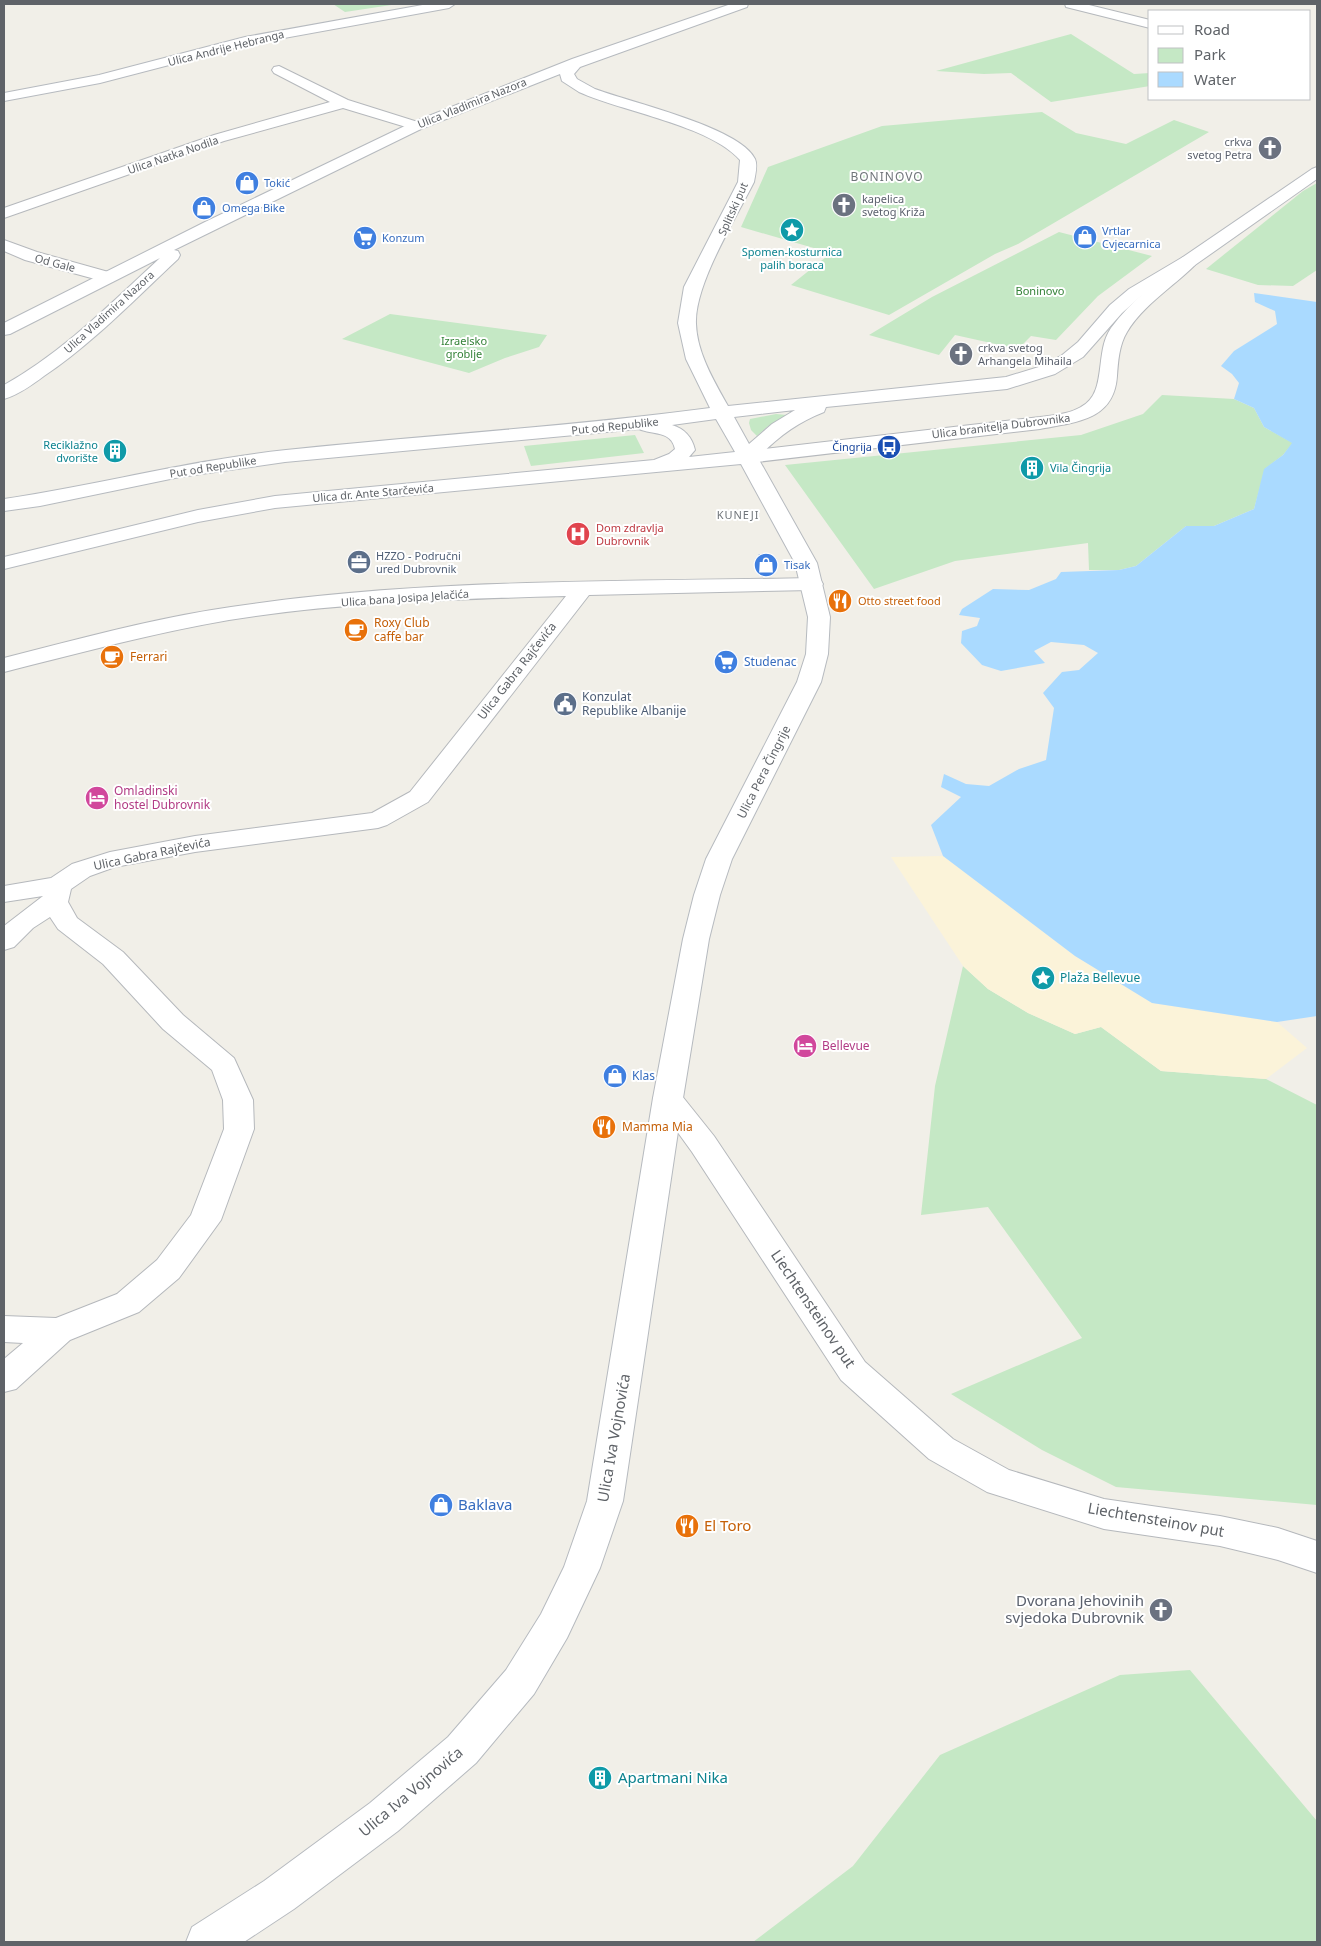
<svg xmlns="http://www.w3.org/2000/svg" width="1321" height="1946" viewBox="0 0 1321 1946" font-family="'Noto Sans',sans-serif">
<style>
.green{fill:#c5e8c5}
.sand{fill:#fbf3d9}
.water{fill:#aadaff}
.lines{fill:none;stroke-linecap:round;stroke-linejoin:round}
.street-casing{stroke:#b5b8bc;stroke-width:2}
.secondary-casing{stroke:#b6babf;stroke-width:2}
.street{fill:#fff;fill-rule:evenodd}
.secondary{fill:#fff;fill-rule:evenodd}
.labels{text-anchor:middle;stroke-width:4;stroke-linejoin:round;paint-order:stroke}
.far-street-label{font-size:11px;fill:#5f6368;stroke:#fff}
.far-worship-label{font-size:11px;fill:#5b616d;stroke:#fff;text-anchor:start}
.far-shop-label{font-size:11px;fill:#366cbe;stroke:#fff;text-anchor:start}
.far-culture-label{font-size:11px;fill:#0d838f;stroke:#fff}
.far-park-label{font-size:11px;fill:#348238;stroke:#fff}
.far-transit-label{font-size:11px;fill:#164399;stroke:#fff;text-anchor:end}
.far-neighbourhood-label{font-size:11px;letter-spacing:1px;fill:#70757a;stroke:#fff}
.far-health-label{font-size:11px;fill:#be3a42;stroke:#fff;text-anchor:start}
.far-service-label{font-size:11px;fill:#4e5e75;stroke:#fff;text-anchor:start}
.far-food-label{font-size:11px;fill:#c56008;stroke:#fff;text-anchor:start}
.far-quarter-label{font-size:12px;letter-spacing:1px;fill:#70757a;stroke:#fff}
.food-label{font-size:12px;fill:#c56008;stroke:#fff;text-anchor:start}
.shop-label{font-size:12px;fill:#366cbe;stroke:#fff;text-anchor:start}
.street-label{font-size:12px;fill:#5f6368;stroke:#fff}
.service-label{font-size:12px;fill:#4e5e75;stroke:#fff;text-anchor:start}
.hotel-label{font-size:12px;fill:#b23c85;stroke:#fff;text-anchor:start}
.culture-label{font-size:12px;fill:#0d838f;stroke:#fff;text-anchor:start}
.near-street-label{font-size:15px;fill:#5f6368;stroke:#fff}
.near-shop-label{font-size:15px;fill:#366cbe;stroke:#fff;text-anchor:start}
.near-food-label{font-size:15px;fill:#c56008;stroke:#fff;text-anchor:start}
.near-worship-label{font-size:15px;fill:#5b616d;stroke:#fff;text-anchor:end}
.near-culture-label{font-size:15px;fill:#0d838f;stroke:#fff;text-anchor:start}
</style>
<rect width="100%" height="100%" fill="#f1efe8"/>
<g class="green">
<polygon points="333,4 398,4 345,12"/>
<polygon points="1071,34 1134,74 1150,73 1150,86 1051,102 1011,73 984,74 936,71"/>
<polygon points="1042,112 1076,133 1126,144 1174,120 1209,132 1018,244 995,254 889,315 791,285 831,253 741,227 768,167 882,126"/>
<polygon points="1317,183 1317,270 1293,286 1258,285 1206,269 1303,191"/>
<polygon points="1059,232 1152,256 1098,296 1056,340 1031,336 1018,349 955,335 939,355 869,335 932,297"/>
<polygon points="390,314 547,335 539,347 505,358 469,373 342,339"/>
<polygon points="1162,395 1234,399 1254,408 1264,427 1293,443 1283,455 1265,469 1254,509 1214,526 1186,526 1136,566 1119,570 1089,570 1088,543 955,561 874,589 785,465 1081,435 1143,414"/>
<polygon points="776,414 787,415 767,427 757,436 751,430 749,423 750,419"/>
<polygon points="635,435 644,453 531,466 524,446"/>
<polygon points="963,966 988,989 1028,1013 1075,1034 1101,1027 1161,1071 1266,1079 1317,1105 1317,1505 1116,1487 1042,1450 951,1394 1082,1338 988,1207 921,1215 935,1086"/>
<polygon points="1190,1670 1317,1821 1317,1942 753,1942 853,1866 940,1755 1120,1675"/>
</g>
<polygon class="sand" points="943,856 1075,956 1152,1003 1277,1022 1307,1048 1266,1079 1161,1071 1101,1027 1075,1034 1028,1013 988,989 963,966 891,857"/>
<polygon class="water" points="1254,293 1317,302 1317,1016 1277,1022 1152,1003 1075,956 943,856 931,825 961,797 941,787 944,774 966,784 989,786 1019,769 1046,760 1054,708 1043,693 1062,672 1079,670 1098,653 1084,645 1051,642 1034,651 1045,663 1001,671 982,665 961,643 962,631 977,626 980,618 959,615 962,609 993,589 1029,590 1056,579 1061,572 1119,570 1136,566 1186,526 1214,526 1254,509 1264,469 1283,455 1292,443 1264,427 1254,408 1234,399 1239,383 1232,374 1221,366 1234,351 1277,324 1275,311 1255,302"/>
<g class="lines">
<g class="street-casing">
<g id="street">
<polygon points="1065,4 1085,4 1150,20 1150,28 1066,7"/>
<polygon points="279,66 348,100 421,123 423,126 421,129 416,130 343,108 224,141 4,218 4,208 214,135 330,102 274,73 272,70 274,67"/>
<polygon points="4,240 37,252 112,273 114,277 112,281 106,282 25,260 4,251"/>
<path d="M1189 256 1195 257 1197 261 1195 265C1173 287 1143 305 1127 332 1119 345 1118 362 1117 376 1114 421 1075 422 1040 429L748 463 741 461 738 457 741 453 748 451 1040 417C1054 415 1069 414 1081 407 1108 393 1094 352 1111 328 1131 300 1160 281 1183 257Z"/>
<path d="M812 578 820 579 823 584 820 589 812 590 589 595 428 802 387 825 378 828 195 852 115 867 90 876 71 889 68 902 77 918 123 952 183 1015 234 1058 253 1100 254 1129 221 1220 179 1278 139 1312 70 1340 16 1389 4 1392V1359L23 1343 4 1342V1316L56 1318 117 1294 157 1260 191 1215 224 1129 223 1100 212 1070 163 1029 103 964 58 929 50 917 33 928 14 947 4 950V926L43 896 4 902V886L51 878 72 864 110 852 195 836 372 813 410 792 566 596C454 599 340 602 229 620 153 633 79 653 4 672V658C79 639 154 618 231 607 423 578 619 582 812 578Z"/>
<polygon points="668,1088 678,1091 714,1136 865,1362 953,1439 1009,1470 1104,1499 1220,1516 1278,1528 1317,1541 1317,1573 1278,1560 1220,1546 1104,1529 987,1492 929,1459 841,1380 692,1152 658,1105 653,1098 658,1091"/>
</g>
</g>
<g class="secondary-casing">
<g id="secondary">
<polygon points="428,4 455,4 449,8 246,45 100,83 4,101 4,93 99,75 245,37"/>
<path d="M731 4H748L747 7 580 67 574 74 577 79 595 89C629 102 740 127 755 159 758 166 755 175 754 182 736 218 694 285 696 324 697 353 714 381 728 406L1006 377 1042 366 1061 356 1078 342 1110 305 1129 289 1183 257 1312 169 1317 167V179L1195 265 1141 296 1122 313 1083 357 1055 374 1007 389 826 407 824 412C798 422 776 438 758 458L817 563 830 617 828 654 821 682 732 859 720 895 709 939 683 1098 623 1501 600 1568 567 1638 534 1694 476 1763 398 1831 294 1909 244 1942H186L192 1927 264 1881 370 1803 448 1737 506 1670 541 1614 564 1567 587 1501 653 1098 683 939 694 895 706 859 797 682 806 654 808 617 795 563 741 464 275 508 198 522 4 569V557L198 510 275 496 654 460 669 454 675 449C671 430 652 435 639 429L285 462 180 477 40 506 4 511V499C98 485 191 460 286 450 427 435 569 427 710 408L686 359 678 323 684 287 738 182 740 160C709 125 623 112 579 92L562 81 560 74 421 129 174 250 178 251 180 255 178 259C135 299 93 343 44 376 32 385 18 395 4 399V385C63 352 110 304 160 258L10 334 4 335V323L205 222 411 123 572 59ZM795 410 772 424 749 444 734 417ZM716 419 735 452 689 457 695 450C692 437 685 429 672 425Z"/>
</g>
</g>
<use href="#street" class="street"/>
<use href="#secondary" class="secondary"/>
</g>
<defs>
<g id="church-disc" transform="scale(1.25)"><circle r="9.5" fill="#6b7280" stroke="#fff"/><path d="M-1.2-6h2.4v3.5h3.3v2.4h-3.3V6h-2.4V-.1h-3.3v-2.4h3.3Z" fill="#fff"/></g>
<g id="shop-disc" transform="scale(1.25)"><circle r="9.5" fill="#3f7fe0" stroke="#fff"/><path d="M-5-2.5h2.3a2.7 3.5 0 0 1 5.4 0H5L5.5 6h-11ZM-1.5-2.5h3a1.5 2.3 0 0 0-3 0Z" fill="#fff"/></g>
<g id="sight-disc" transform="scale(1.25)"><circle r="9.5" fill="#0f9aa8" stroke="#fff"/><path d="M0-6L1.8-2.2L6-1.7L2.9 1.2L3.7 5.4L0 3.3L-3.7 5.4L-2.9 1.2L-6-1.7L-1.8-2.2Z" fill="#fff"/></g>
<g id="supermarket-disc" transform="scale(1.25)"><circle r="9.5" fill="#3f7fe0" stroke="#fff"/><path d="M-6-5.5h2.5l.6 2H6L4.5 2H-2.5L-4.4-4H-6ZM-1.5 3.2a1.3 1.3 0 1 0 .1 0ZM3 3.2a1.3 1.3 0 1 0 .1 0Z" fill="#fff"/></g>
<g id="bus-disc" transform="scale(1.25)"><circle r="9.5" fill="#1a4fb4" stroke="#fff"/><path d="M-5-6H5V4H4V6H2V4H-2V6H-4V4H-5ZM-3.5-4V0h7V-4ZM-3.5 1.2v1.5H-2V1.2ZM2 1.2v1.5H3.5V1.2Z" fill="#fff"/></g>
<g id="building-disc" transform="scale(1.25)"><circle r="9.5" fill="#0f9aa8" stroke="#fff"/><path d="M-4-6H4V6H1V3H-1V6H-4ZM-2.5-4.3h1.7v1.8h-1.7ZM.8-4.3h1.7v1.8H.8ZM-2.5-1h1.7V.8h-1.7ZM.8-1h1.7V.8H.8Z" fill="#fff"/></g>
<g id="hospital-disc" transform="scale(1.25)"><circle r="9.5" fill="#e0444e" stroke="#fff"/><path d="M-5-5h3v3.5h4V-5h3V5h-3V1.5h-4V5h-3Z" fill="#fff"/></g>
<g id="office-disc" transform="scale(1.25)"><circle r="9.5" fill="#5c6f8a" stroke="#fff"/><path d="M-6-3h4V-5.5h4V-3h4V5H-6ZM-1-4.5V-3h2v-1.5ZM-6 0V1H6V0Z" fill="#fff"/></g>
<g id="restaurant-disc" transform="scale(1.25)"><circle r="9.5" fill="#e8710a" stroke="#fff"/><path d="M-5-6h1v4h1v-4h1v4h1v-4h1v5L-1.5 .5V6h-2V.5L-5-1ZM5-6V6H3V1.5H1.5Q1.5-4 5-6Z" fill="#fff"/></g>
<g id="cafe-disc" transform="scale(1.25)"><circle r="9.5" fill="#e8710a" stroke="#fff"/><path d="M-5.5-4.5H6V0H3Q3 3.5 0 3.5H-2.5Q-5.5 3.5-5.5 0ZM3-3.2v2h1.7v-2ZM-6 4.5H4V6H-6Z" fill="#fff"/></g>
<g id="civic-disc" transform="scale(1.25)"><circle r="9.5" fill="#5c6f8a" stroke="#fff"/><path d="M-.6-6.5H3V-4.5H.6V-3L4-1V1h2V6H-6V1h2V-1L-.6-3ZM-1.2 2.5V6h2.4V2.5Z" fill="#fff"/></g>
<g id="hotel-disc" transform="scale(1.25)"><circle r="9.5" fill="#d1479c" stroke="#fff"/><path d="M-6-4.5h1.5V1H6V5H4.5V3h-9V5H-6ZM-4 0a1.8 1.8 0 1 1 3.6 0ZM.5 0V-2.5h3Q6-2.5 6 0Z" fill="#fff"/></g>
</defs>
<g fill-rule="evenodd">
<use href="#church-disc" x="1270" y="148"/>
<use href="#shop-disc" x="247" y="183"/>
<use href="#church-disc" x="844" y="205"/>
<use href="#shop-disc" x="204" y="208"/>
<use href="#sight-disc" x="792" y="230"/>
<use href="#shop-disc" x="1085" y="237"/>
<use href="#supermarket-disc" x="365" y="238"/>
<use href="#church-disc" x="961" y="354"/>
<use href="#bus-disc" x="889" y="447"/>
<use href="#building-disc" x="115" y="451"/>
<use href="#building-disc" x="1032" y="468"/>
<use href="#hospital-disc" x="578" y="534"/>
<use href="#office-disc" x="359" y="562"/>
<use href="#shop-disc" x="766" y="565"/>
<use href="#restaurant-disc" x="840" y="601"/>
<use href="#cafe-disc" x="356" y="630"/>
<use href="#cafe-disc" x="112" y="657"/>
<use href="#supermarket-disc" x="726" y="662"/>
<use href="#civic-disc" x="565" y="704"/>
<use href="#hotel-disc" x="97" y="798"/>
<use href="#sight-disc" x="1043" y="978"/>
<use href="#hotel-disc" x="805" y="1046"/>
<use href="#shop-disc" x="615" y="1076"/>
<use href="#restaurant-disc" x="604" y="1127"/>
<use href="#shop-disc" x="441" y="1505"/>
<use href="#restaurant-disc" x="687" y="1526"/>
<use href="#church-disc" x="1161" y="1610"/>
<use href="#building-disc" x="600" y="1778"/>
</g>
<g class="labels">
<g class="far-street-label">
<text transform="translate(226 48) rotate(-14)" y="4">Ulica Andrije Hebranga</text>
<text transform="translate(472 103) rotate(-22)" y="4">Ulica Vladimira Nazora</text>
<text transform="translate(173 155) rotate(-19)" y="4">Ulica Natka Nodila</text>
<text transform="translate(733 209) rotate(-66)" y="4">Splitski put</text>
<text transform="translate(55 263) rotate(15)" y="4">Od Gale</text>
<text transform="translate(109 312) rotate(-42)" y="4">Ulica Vladimira Nazora</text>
<text transform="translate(615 426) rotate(-6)" y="4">Put od Republike</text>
<text transform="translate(1001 426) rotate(-7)" y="4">Ulica branitelja Dubrovnika</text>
<text transform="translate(213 467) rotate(-9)" y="4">Put od Republike</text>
<text transform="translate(373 493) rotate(-5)" y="4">Ulica dr. Ante Starčevića</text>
<text transform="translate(405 598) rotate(-4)" y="4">Ulica bana Josipa Jelačića</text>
</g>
<g class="far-worship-label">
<text x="1252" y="146" text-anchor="end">crkva<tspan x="1252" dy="13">svetog Petra</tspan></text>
<text x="862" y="203">kapelica<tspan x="862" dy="13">svetog Križa</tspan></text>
<text x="978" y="352">crkva svetog<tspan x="978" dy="13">Arhangela Mihaila</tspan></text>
</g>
<g class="far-shop-label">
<text x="264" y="187">Tokić</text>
<text x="222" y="212">Omega Bike</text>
<text x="1102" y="235">Vrtlar<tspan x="1102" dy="13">Cvjecarnica</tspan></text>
<text x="382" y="242">Konzum</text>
<text x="784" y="569">Tisak</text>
</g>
<g class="far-culture-label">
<text x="792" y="256">Spomen-kosturnica<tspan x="792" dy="13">palih boraca</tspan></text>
<text x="98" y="449" text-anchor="end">Reciklažno<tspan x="98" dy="13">dvorište</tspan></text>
<text x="1050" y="472" text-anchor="start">Vila Čingrija</text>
</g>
<g class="far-park-label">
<text x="1040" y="295">Boninovo</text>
<text x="464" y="345">Izraelsko<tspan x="464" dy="13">groblje</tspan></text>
</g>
<g class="far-transit-label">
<text x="872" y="451">Čingrija</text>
</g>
<g class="far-neighbourhood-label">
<text x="738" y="519">KUNEJI</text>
</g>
<g class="far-health-label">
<text x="596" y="532">Dom zdravlja<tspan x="596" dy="13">Dubrovnik</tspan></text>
</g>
<g class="far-service-label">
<text x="376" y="560">HZZO - Područni<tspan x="376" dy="13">ured Dubrovnik</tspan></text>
</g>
<g class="far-food-label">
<text x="858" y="605">Otto street food</text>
</g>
<g class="far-quarter-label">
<text x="887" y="181">BONINOVO</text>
</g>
<g class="food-label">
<text x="374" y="627">Roxy Club<tspan x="374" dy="14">caffe bar</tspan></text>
<text x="130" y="661">Ferrari</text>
<text x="622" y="1131">Mamma Mia</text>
</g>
<g class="shop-label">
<text x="744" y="666">Studenac</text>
<text x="632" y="1080">Klas</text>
</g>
<g class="street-label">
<text transform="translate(517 671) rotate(-52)" y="4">Ulica Gabra Rajčevića</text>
<text transform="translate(764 772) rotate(-63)" y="4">Ulica Pera Čingrije</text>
<text transform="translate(152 854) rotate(-12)" y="4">Ulica Gabra Rajčevića</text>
</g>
<g class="service-label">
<text x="582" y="701">Konzulat<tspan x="582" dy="14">Republike Albanije</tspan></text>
</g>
<g class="hotel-label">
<text x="114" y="795">Omladinski<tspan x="114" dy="14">hostel Dubrovnik</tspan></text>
<text x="822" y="1050">Bellevue</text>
</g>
<g class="culture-label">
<text x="1060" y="982">Plaža Bellevue</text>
</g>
<g class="near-street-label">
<text transform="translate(813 1309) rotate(56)" y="5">Liechtensteinov put</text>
<text transform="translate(614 1438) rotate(-80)" y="5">Ulica Iva Vojnovića</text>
<text transform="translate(1156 1520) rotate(10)" y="5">Liechtensteinov put</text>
<text transform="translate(411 1792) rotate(-40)" y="5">Ulica Iva Vojnovića</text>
</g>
<g class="near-shop-label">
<text x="458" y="1510">Baklava</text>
</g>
<g class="near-food-label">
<text x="704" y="1531">El Toro</text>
</g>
<g class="near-worship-label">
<text x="1144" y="1606">Dvorana Jehovinih<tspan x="1144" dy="17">svjedoka Dubrovnik</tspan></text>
</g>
<g class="near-culture-label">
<text x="618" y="1783">Apartmani Nika</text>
</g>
</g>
<rect width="1321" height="1946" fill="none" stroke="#5f6368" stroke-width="10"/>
<rect x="1148" y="10" width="162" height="90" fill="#ffffff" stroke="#bfc1c3"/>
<rect x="1158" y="26" width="25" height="8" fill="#ffffff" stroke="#bfc1c3"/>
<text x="1194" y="35" font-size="15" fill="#5f6368">Road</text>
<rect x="1158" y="48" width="25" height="15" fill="#c5e8c5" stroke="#bfc1c3"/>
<text x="1194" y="60" font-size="15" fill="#5f6368">Park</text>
<rect x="1158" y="72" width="25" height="15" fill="#aadaff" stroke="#bfc1c3"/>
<text x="1194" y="85" font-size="15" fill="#5f6368">Water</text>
</svg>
